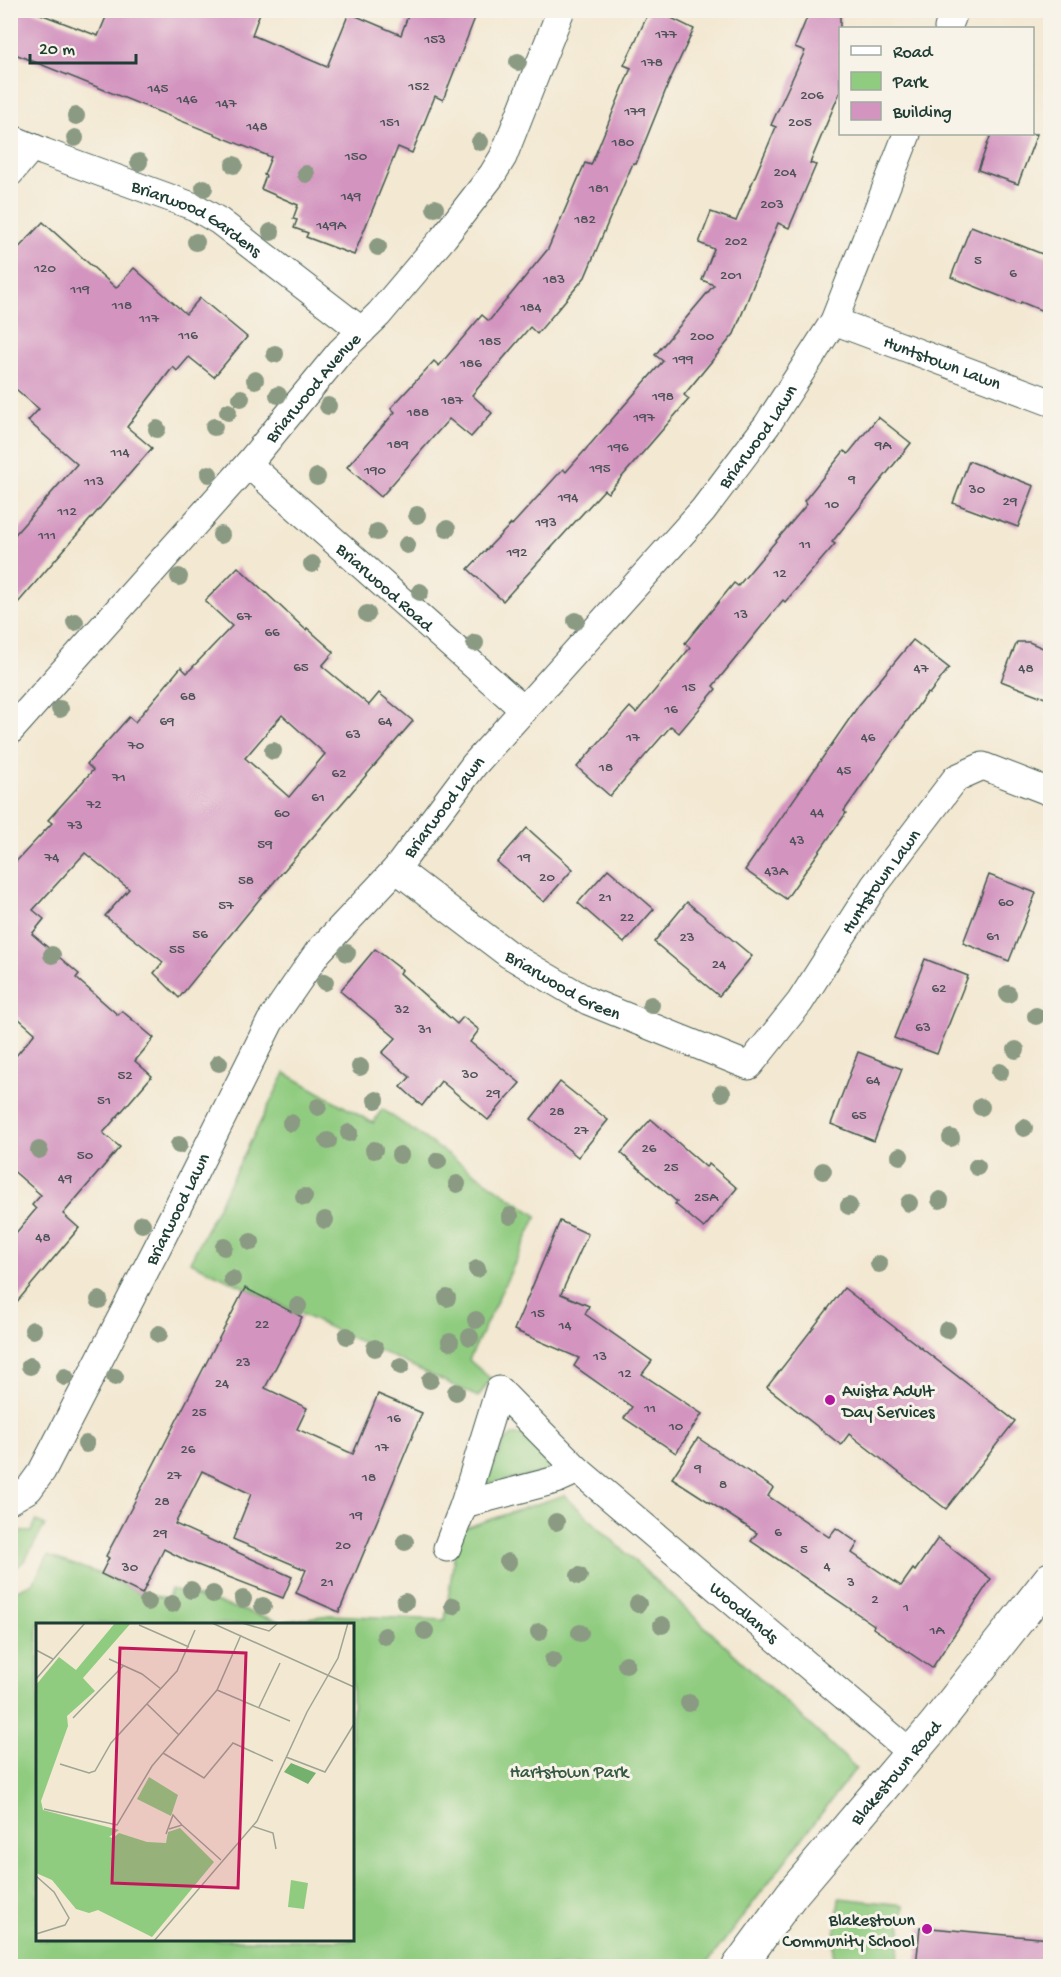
<svg xmlns="http://www.w3.org/2000/svg" width="1061" height="1977" viewBox="0 0 1061 1977" font-family="'Gochi Hand',sans-serif">
<style>
.green{fill:#90cc80;stroke:#58845a;stroke-width:1.5;fill-rule:evenodd}
.building{fill:#d394c0;fill-rule:evenodd}
.lines{fill:none;stroke-linecap:round;stroke-linejoin:round}
.minor-casing{stroke:#3f574c;stroke-width:29}
.tertiary-casing{stroke:#3f574c;stroke-width:35}
.minor{stroke:#fff;stroke-width:27}
.tertiary{stroke:#fff;stroke-width:33}
.tree{fill:#8b9a83}
.poi-dot{fill:#b5179e;stroke:#f7f3e8;stroke-width:2}
.labels{text-anchor:middle;stroke-width:6;stroke-linejoin:round;paint-order:stroke}
.number-label{font-size:15px;fill:#4c5357}
.street-label{font-size:18px;fill:#1f3d34;stroke:#f7f3e8}
.poi-label{font-size:18px;fill:#1f3d34;stroke:#f7f3e8;text-anchor:start}
.park-label{font-size:18px;fill:#365a43;stroke:#f7f3e8}
.inset-road{fill:none;stroke:#9ea493;stroke-width:1.5}
.view{fill:#c2185b;fill-opacity:0.15;stroke:#c2185b;stroke-width:3}
.inset-edge{fill:none;stroke:#1f3d34;stroke-width:3}
</style>
<rect width="100%" height="100%" fill="#f7f3e8"/>
<filter id="ink" filterUnits="userSpaceOnUse"><feTurbulence type="fractalNoise" baseFrequency=".0167" numOctaves="2"/><feDisplacementMap in="SourceGraphic" scale="12" xChannelSelector="R" yChannelSelector="G"/><feConvolveMatrix kernelMatrix="1 2 1 2 8 2 1 2 1" color-interpolation-filters="sRGB"/></filter>
<filter id="wash" filterUnits="userSpaceOnUse"><feTurbulence type="fractalNoise" baseFrequency=".008" numOctaves="4" result="noise"/><feDisplacementMap in="SourceGraphic" scale="24" xChannelSelector="R" yChannelSelector="G"/><feGaussianBlur stdDeviation="1.35" result="paint"/><feColorMatrix in="noise" values="0 0 0 0 0 0 0 0 0 0 0 0 0 0 0 0 0 1.4 0 .05"/><feComposite in="paint" operator="in"/></filter>
<g filter="url(#wash)">
<rect width="100%" height="100%" fill="#f3e8d2"/>
<g class="green">
<polygon points="285,1073 373,1123 382,1109 537,1216 469,1360 491,1379 478,1397 190,1262"/>
<polygon points="512,1435 524,1435 533,1445 553,1471 486,1484 503,1443"/>
<path d="M564 1495 856 1768 705 1966H11L10 1593 33 1583 48 1556 101 1574 142 1594 168 1598 171 1589 282 1622 330 1615 445 1620 458 1530ZM38 1624H352V1940H38Z"/>
<polygon points="36,1521 45,1525 25,1560 11,1572 11,1531 31,1532"/>
<polygon points="839,1898 904,1905 897,1966 832,1966"/>
</g>
<g id="blocks">
<g class="building">
<polygon points="10,10 30,10 98,36 109,10 261,10 252,35 327,67 349,13 401,35 410,10 478,10 443,100 435,96 412,153 398,147 354,255 306,237 308,233 294,228 297,220 293,219 298,205 261,189 266,176 264,175 271,157 10,52"/>
<polygon points="650,10 655,10 694,29 669,82 636,164 633,163 585,277 537,334 530,327 472,395 492,413 471,437 449,419 381,497 347,467 395,412 391,408 434,361 439,366 482,315 489,321 548,249 585,163 591,165 631,68 624,65"/>
<polygon points="810,10 840,10 840,92 810,163 816,165 789,228 778,223 734,334 684,395 689,399 608,493 604,490 503,601 468,569 511,524 512,525 563,469 566,472 663,361 655,355 714,285 702,280 714,249 699,243 711,212 736,221 776,127 771,125 805,51 795,47"/>
<polygon points="991,134 1037,134 1018,184 978,170"/>
<polygon points="43,222 116,288 134,268 186,314 200,298 247,337 214,377 189,357 177,371 173,367 127,427 152,448 10,612 10,540 77,464 28,421 39,409 10,384 10,257"/>
<polygon points="971,226 1050,257 1050,314 1021,302 1020,304 951,277"/>
<polygon points="878,417 911,443 832,542 835,544 785,602 783,600 713,686 716,689 679,733 671,726 610,796 577,767 630,707 636,713 690,648 685,643 734,583 738,586 807,504 804,501 844,451 848,454"/>
<polygon points="969,461 1034,486 1018,527 953,503"/>
<path d="M238 567 306 630 307 628 334 652 322 666 369 705 379 693 413 721 262 896 179 998 154 973 163 962 105 916 129 889 85 853 33 910 44 919 32 934 79 974 76 978 118 1015 122 1011 154 1038 135 1061 152 1076 103 1133 120 1147 63 1214 79 1228 10 1310V1240L36 1209 32 1205 41 1195 10 1168V1063L35 1033 10 1011V868L52 823 48 820 93 770 87 764 129 717 135 722 181 667 187 673 232 626 205 601ZM282 715 325 754 289 797 245 758Z"/>
<polygon points="913,640 949,668 929,694 927,693 844,811 846,813 786,899 745,870 859,705"/>
<polygon points="1017,642 1029,642 1050,651 1050,700 1001,681"/>
<polygon points="527,828 573,869 544,902 497,862"/>
<polygon points="608,869 654,909 624,943 578,903"/>
<polygon points="989,875 1036,893 1009,961 963,943"/>
<polygon points="687,902 752,956 719,996 654,942"/>
<polygon points="375,949 402,970 400,973 457,1024 463,1017 479,1030 470,1042 520,1083 488,1120 441,1081 422,1106 401,1087 410,1077 382,1053 396,1038 340,991"/>
<polygon points="925,959 968,976 937,1054 894,1038"/>
<polygon points="858,1052 902,1069 874,1141 831,1124"/>
<polygon points="560,1082 608,1120 578,1157 531,1119"/>
<polygon points="651,1119 706,1167 709,1164 737,1188 704,1228 675,1204 677,1202 621,1153"/>
<polygon points="560,1221 588,1234 561,1294 589,1306 585,1314 652,1361 642,1374 702,1414 676,1453 624,1418 632,1407 574,1366 579,1358 514,1330"/>
<polygon points="245,1288 302,1317 265,1388 307,1408 297,1429 353,1454 378,1394 422,1413 339,1612 296,1593 306,1570 233,1539 251,1494 202,1471 175,1524 292,1577 283,1598 187,1561 164,1549 142,1594 101,1574 109,1558 106,1556 121,1528"/>
<polygon points="844,1288 1015,1421 946,1509 849,1434 841,1445 767,1387"/>
<polygon points="698,1438 773,1488 768,1496 829,1537 836,1528 858,1543 852,1553 901,1586 913,1569 915,1571 938,1538 991,1579 932,1668 873,1628 874,1625 751,1541 757,1533 672,1478"/>
<polygon points="920,1927 1050,1939 1050,1966 916,1966"/>
</g>
</g>
</g>
<g filter="url(#ink)">
<use href="#blocks" fill-opacity="0" stroke="#3f574c" stroke-width="1.5"/>
<g class="lines">
<g class="minor-casing">
<g id="minor">
<polyline points="948,28 955,10"/>
<path id="s1" d="M10 138 44 152 195 207 219 221 362 331"/>
<polyline points="10,173 32,147"/>
<path id="s2" d="M834 321 1050 402"/>
<path id="s3" d="M248 464 524 710"/>
<path id="s4" d="M10 731 248 464 340 352 379 314 444 237 492 175 503 157 561 10"/>
<path id="s5" d="M396 869 508 954 588 1001 749 1066 800 1002 874 886 956 778 983 766 1050 792"/>
<path id="s6" d="M10 1500 29 1489 42 1471 157 1248 270 1022 318 952 396 869 474 765 703 510 767 425 834 321 907 134"/>
<path id="s7" d="M464 1504 556 1480 578 1470 911 1753"/>
<polyline points="447,1548 464,1504 499,1390 578,1470"/>
</g>
</g>
<g class="tertiary-casing">
<g id="tertiary">
<path id="s8" d="M739 1966 792 1894 935 1725 1050 1579"/>
</g>
</g>
<use href="#minor" class="minor"/>
<use href="#tertiary" class="tertiary"/>
</g>
<g class="tree">
<circle cx="518" cy="62" r="9"/>
<circle cx="76" cy="116" r="9"/>
<circle cx="75" cy="138" r="9"/>
<circle cx="480" cy="142" r="9"/>
<circle cx="139" cy="162" r="9"/>
<circle cx="234" cy="165" r="9"/>
<circle cx="306" cy="174" r="9"/>
<circle cx="204" cy="188" r="9"/>
<circle cx="435" cy="208" r="9"/>
<circle cx="271" cy="232" r="9"/>
<circle cx="196" cy="242" r="9"/>
<circle cx="378" cy="247" r="9"/>
<circle cx="275" cy="354" r="9"/>
<circle cx="255" cy="380" r="9"/>
<circle cx="278" cy="395" r="9"/>
<circle cx="241" cy="398" r="9"/>
<circle cx="328" cy="406" r="9"/>
<circle cx="228" cy="412" r="9"/>
<circle cx="214" cy="427" r="9"/>
<circle cx="157" cy="429" r="9"/>
<circle cx="209" cy="474" r="9"/>
<circle cx="317" cy="477" r="9"/>
<circle cx="417" cy="515" r="9"/>
<circle cx="447" cy="529" r="9"/>
<circle cx="377" cy="532" r="9"/>
<circle cx="221" cy="535" r="9"/>
<circle cx="407" cy="545" r="9"/>
<circle cx="312" cy="564" r="9"/>
<circle cx="179" cy="577" r="9"/>
<circle cx="420" cy="592" r="9"/>
<circle cx="367" cy="614" r="9"/>
<circle cx="576" cy="621" r="9"/>
<circle cx="75" cy="622" r="9"/>
<circle cx="475" cy="643" r="9"/>
<circle cx="60" cy="709" r="9"/>
<circle cx="273" cy="751" r="9"/>
<circle cx="347" cy="953" r="9"/>
<circle cx="52" cy="955" r="9"/>
<circle cx="325" cy="982" r="9"/>
<circle cx="1008" cy="994" r="9"/>
<circle cx="651" cy="1005" r="9"/>
<circle cx="1036" cy="1016" r="9"/>
<circle cx="1016" cy="1050" r="9"/>
<circle cx="219" cy="1063" r="9"/>
<circle cx="360" cy="1067" r="9"/>
<circle cx="1000" cy="1072" r="9"/>
<circle cx="722" cy="1093" r="9"/>
<circle cx="376" cy="1100" r="9"/>
<circle cx="318" cy="1107" r="9"/>
<circle cx="981" cy="1107" r="9"/>
<circle cx="291" cy="1123" r="9"/>
<circle cx="1024" cy="1128" r="9"/>
<circle cx="349" cy="1133" r="9"/>
<circle cx="951" cy="1138" r="9"/>
<circle cx="328" cy="1141" r="9"/>
<circle cx="179" cy="1145" r="9"/>
<circle cx="39" cy="1150" r="9"/>
<circle cx="374" cy="1150" r="9"/>
<circle cx="400" cy="1155" r="9"/>
<circle cx="900" cy="1156" r="9"/>
<circle cx="438" cy="1161" r="9"/>
<circle cx="977" cy="1167" r="9"/>
<circle cx="823" cy="1171" r="9"/>
<circle cx="457" cy="1184" r="9"/>
<circle cx="304" cy="1197" r="9"/>
<circle cx="940" cy="1200" r="9"/>
<circle cx="909" cy="1203" r="9"/>
<circle cx="849" cy="1206" r="9"/>
<circle cx="510" cy="1216" r="9"/>
<circle cx="325" cy="1220" r="9"/>
<circle cx="142" cy="1224" r="9"/>
<circle cx="251" cy="1242" r="9"/>
<circle cx="224" cy="1247" r="9"/>
<circle cx="879" cy="1264" r="9"/>
<circle cx="477" cy="1269" r="9"/>
<circle cx="232" cy="1279" r="9"/>
<circle cx="447" cy="1298" r="9"/>
<circle cx="99" cy="1300" r="9"/>
<circle cx="298" cy="1306" r="9"/>
<circle cx="476" cy="1320" r="9"/>
<circle cx="33" cy="1330" r="9"/>
<circle cx="947" cy="1330" r="9"/>
<circle cx="159" cy="1334" r="9"/>
<circle cx="347" cy="1336" r="9"/>
<circle cx="470" cy="1337" r="9"/>
<circle cx="450" cy="1342" r="9"/>
<circle cx="375" cy="1348" r="9"/>
<circle cx="30" cy="1366" r="9"/>
<circle cx="401" cy="1366" r="9"/>
<circle cx="65" cy="1377" r="9"/>
<circle cx="115" cy="1377" r="9"/>
<circle cx="430" cy="1380" r="9"/>
<circle cx="456" cy="1392" r="9"/>
<circle cx="86" cy="1444" r="9"/>
<circle cx="556" cy="1522" r="9"/>
<circle cx="405" cy="1542" r="9"/>
<circle cx="508" cy="1562" r="9"/>
<circle cx="579" cy="1576" r="9"/>
<circle cx="191" cy="1590" r="9"/>
<circle cx="213" cy="1594" r="9"/>
<circle cx="243" cy="1599" r="9"/>
<circle cx="148" cy="1602" r="9"/>
<circle cx="405" cy="1602" r="9"/>
<circle cx="172" cy="1604" r="9"/>
<circle cx="638" cy="1604" r="9"/>
<circle cx="263" cy="1606" r="9"/>
<circle cx="453" cy="1606" r="9"/>
<circle cx="662" cy="1625" r="9"/>
<circle cx="425" cy="1631" r="9"/>
<circle cx="539" cy="1632" r="9"/>
<circle cx="580" cy="1633" r="9"/>
<circle cx="385" cy="1636" r="9"/>
<circle cx="553" cy="1660" r="9"/>
<circle cx="626" cy="1664" r="9"/>
<circle cx="689" cy="1703" r="9"/>
</g>
</g>
<g class="poi-dot">
<circle cx="830" cy="1400" r="6"/>
<circle cx="927" cy="1929" r="6"/>
</g>
<g class="labels">
<g class="number-label">
<text x="666" y="38">177</text>
<text x="435" y="43">153</text>
<text x="652" y="66">178</text>
<text x="419" y="90">152</text>
<text x="158" y="92">145</text>
<text x="812" y="99">206</text>
<text x="187" y="103">146</text>
<text x="226" y="107">147</text>
<text x="635" y="115">179</text>
<text x="390" y="126">151</text>
<text x="800" y="126">205</text>
<text x="257" y="130">148</text>
<text x="623" y="146">180</text>
<text x="356" y="160">150</text>
<text x="785" y="176">204</text>
<text x="599" y="192">181</text>
<text x="351" y="200">149</text>
<text x="772" y="208">203</text>
<text x="585" y="223">182</text>
<text x="331" y="229">149A</text>
<text x="736" y="245">202</text>
<text x="978" y="264">5</text>
<text x="45" y="272">120</text>
<text x="1013" y="277">6</text>
<text x="731" y="279">201</text>
<text x="554" y="283">183</text>
<text x="80" y="293">119</text>
<text x="122" y="309">118</text>
<text x="531" y="311">184</text>
<text x="149" y="322">117</text>
<text x="188" y="339">116</text>
<text x="702" y="340">200</text>
<text x="490" y="345">185</text>
<text x="683" y="363">199</text>
<text x="471" y="367">186</text>
<text x="663" y="400">198</text>
<text x="452" y="404">187</text>
<text x="418" y="416">188</text>
<text x="644" y="421">197</text>
<text x="398" y="448">189</text>
<text x="883" y="449">9A</text>
<text x="618" y="451">196</text>
<text x="120" y="456">114</text>
<text x="600" y="472">195</text>
<text x="375" y="474">190</text>
<text x="852" y="483">9</text>
<text x="94" y="485">113</text>
<text x="977" y="493">30</text>
<text x="568" y="501">194</text>
<text x="1010" y="505">29</text>
<text x="832" y="508">10</text>
<text x="67" y="515">112</text>
<text x="546" y="526">193</text>
<text x="47" y="539">111</text>
<text x="805" y="548">11</text>
<text x="517" y="556">192</text>
<text x="780" y="577">12</text>
<text x="741" y="618">13</text>
<text x="244" y="620">67</text>
<text x="272" y="636">66</text>
<text x="301" y="671">65</text>
<text x="921" y="672">47</text>
<text x="1026" y="672">48</text>
<text x="689" y="691">15</text>
<text x="188" y="700">68</text>
<text x="671" y="713">16</text>
<text x="167" y="725">69</text>
<text x="385" y="725">64</text>
<text x="353" y="738">63</text>
<text x="633" y="741">17</text>
<text x="868" y="741">46</text>
<text x="136" y="749">70</text>
<text x="606" y="771">18</text>
<text x="844" y="774">45</text>
<text x="339" y="777">62</text>
<text x="119" y="781">71</text>
<text x="318" y="801">61</text>
<text x="94" y="808">72</text>
<text x="817" y="816">44</text>
<text x="282" y="817">60</text>
<text x="75" y="829">73</text>
<text x="797" y="844">43</text>
<text x="265" y="848">59</text>
<text x="52" y="861">74</text>
<text x="524" y="861">19</text>
<text x="776" y="875">43A</text>
<text x="547" y="881">20</text>
<text x="246" y="884">58</text>
<text x="605" y="901">21</text>
<text x="1006" y="906">60</text>
<text x="226" y="909">57</text>
<text x="627" y="921">22</text>
<text x="200" y="938">56</text>
<text x="993" y="940">61</text>
<text x="687" y="941">23</text>
<text x="177" y="953">55</text>
<text x="719" y="968">24</text>
<text x="939" y="992">62</text>
<text x="402" y="1013">32</text>
<text x="923" y="1031">63</text>
<text x="425" y="1033">31</text>
<text x="470" y="1078">30</text>
<text x="125" y="1079">52</text>
<text x="873" y="1084">64</text>
<text x="493" y="1097">29</text>
<text x="104" y="1104">51</text>
<text x="557" y="1115">28</text>
<text x="859" y="1119">65</text>
<text x="581" y="1134">27</text>
<text x="649" y="1152">26</text>
<text x="85" y="1159">50</text>
<text x="671" y="1171">25</text>
<text x="65" y="1182">49</text>
<text x="706" y="1201">25A</text>
<text x="43" y="1241">48</text>
<text x="538" y="1317">15</text>
<text x="262" y="1328">22</text>
<text x="565" y="1329">14</text>
<text x="600" y="1360">13</text>
<text x="243" y="1366">23</text>
<text x="625" y="1377">12</text>
<text x="222" y="1387">24</text>
<text x="650" y="1412">11</text>
<text x="199" y="1416">25</text>
<text x="394" y="1422">16</text>
<text x="676" y="1430">10</text>
<text x="382" y="1451">17</text>
<text x="188" y="1453">26</text>
<text x="698" y="1472">9</text>
<text x="174" y="1479">27</text>
<text x="369" y="1481">18</text>
<text x="723" y="1488">8</text>
<text x="162" y="1505">28</text>
<text x="356" y="1519">19</text>
<text x="778" y="1536">6</text>
<text x="160" y="1537">29</text>
<text x="343" y="1549">20</text>
<text x="804" y="1553">5</text>
<text x="827" y="1570">4</text>
<text x="130" y="1571">30</text>
<text x="327" y="1586">21</text>
<text x="851" y="1586">3</text>
<text x="875" y="1603">2</text>
<text x="906" y="1611">1</text>
<text x="937" y="1634">1A</text>
</g>
<g class="street-label">
<text dy="6" stroke="none"><textPath href="#s1" startOffset="204">Briarwood Gardens</textPath></text>
<text dy="6" stroke="none"><textPath href="#s2" startOffset="116">Huntstown Lawn</textPath></text>
<text dy="6" stroke="none"><textPath href="#s4" startOffset="458">Briarwood Avenue</textPath></text>
<text dy="6" stroke="none"><textPath href="#s6" startOffset="1311">Briarwood Lawn</textPath></text>
<text dy="6" stroke="none"><textPath href="#s3" startOffset="184">Briarwood Road</textPath></text>
<text dy="6" stroke="none"><textPath href="#s6" startOffset="825">Briarwood Lawn</textPath></text>
<text dy="6" stroke="none"><textPath href="#s5" startOffset="634">Huntstown Lawn</textPath></text>
<text dy="6" stroke="none"><textPath href="#s5" startOffset="204">Briarwood Green</textPath></text>
<text dy="6" stroke="none"><textPath href="#s6" startOffset="339">Briarwood Lawn</textPath></text>
<text dy="6" stroke="none"><textPath href="#s7" startOffset="338">Woodlands</textPath></text>
<text dy="6" stroke="none"><textPath href="#s8" startOffset="249">Blakestown Road</textPath></text>
</g>
<g class="poi-label">
<text x="842" y="1396">Avista Adult<tspan x="842" dy="21">Day Services</tspan></text>
<text x="915" y="1925" text-anchor="end">Blakestown<tspan x="915" dy="21">Community School</tspan></text>
</g>
<g class="park-label">
<text x="569" y="1777">Hartstown Park</text>
</g>
</g>
<g transform="translate(36 1623)">
<rect width="318" height="318" fill="#f3e8d2"/>
<path d="M79 0H95L47 55 59 68 31 93 32 103 5 178 7 187 83 207 73 214 77 215 83 210 111 219 130 220 132 209 144 205 178 239 116 314 62 287 53 290 40 286 16 257 0 250V62L23 34 40 47ZM113 154 142 172 135 193 101 176ZM255 257 272 260 268 286 252 284Z" fill="#90cc80"/>
<path d="M255 140 280 150 272 161 248 149Z" fill="#74b06e"/>
<path class="inset-road" d="M176 0 318 64M206 0 233 8 242 0M103 2 153 24M0 27 17 36M73 36 106 51 125 66M0 56 49 0M181 67 254 98M111 81 143 112M223 84 244 40M37 95 87 43M127 130 168 155 197 120 237 138M250 134 289 149 318 101M24 141 53 150 59 148 75 120 141 48 159 7M8 186 81 202 116 143 181 67 205 12M216 203 237 210 240 226M133 206 146 202 185 237M130 211 137 192 146 202M0 253 18 269 33 295 29 302 0 311M118 318 221 198 271 89 302 35 312 0"/>
<path class="view" d="M84 25 210 30 202 265 76 260Z"/>
<rect width="318" height="318" class="inset-edge"/>
</g>
<rect width="1061" height="1977" fill="none" stroke="#f7f3e8" stroke-width="36"/>
<rect x="839" y="27" width="195" height="108" fill="#f7f3e8" stroke="#a1aaa0" stroke-width="1.5"/>
<rect x="851" y="46" width="30" height="9" fill="#ffffff" stroke="#a1aaa0" stroke-width="1.5"/>
<text x="893" y="57" font-size="18" fill="#1f3d34">Road</text>
<rect x="851" y="72" width="30" height="18" fill="#90cc80" stroke="#a1aaa0" stroke-width="1.5"/>
<text x="893" y="87" font-size="18" fill="#1f3d34">Park</text>
<rect x="851" y="102" width="30" height="18" fill="#d394c0" stroke="#a1aaa0" stroke-width="1.5"/>
<text x="893" y="117" font-size="18" fill="#1f3d34">Building</text>
<path d="M30 54v9h106v-9" fill="none" stroke="#1f3d34" stroke-width="3"/>
<text x="39" y="54" font-size="18" fill="#1f3d34" stroke="#f7f3e8" stroke-width="4.5" paint-order="stroke">20 m</text>
</svg>
